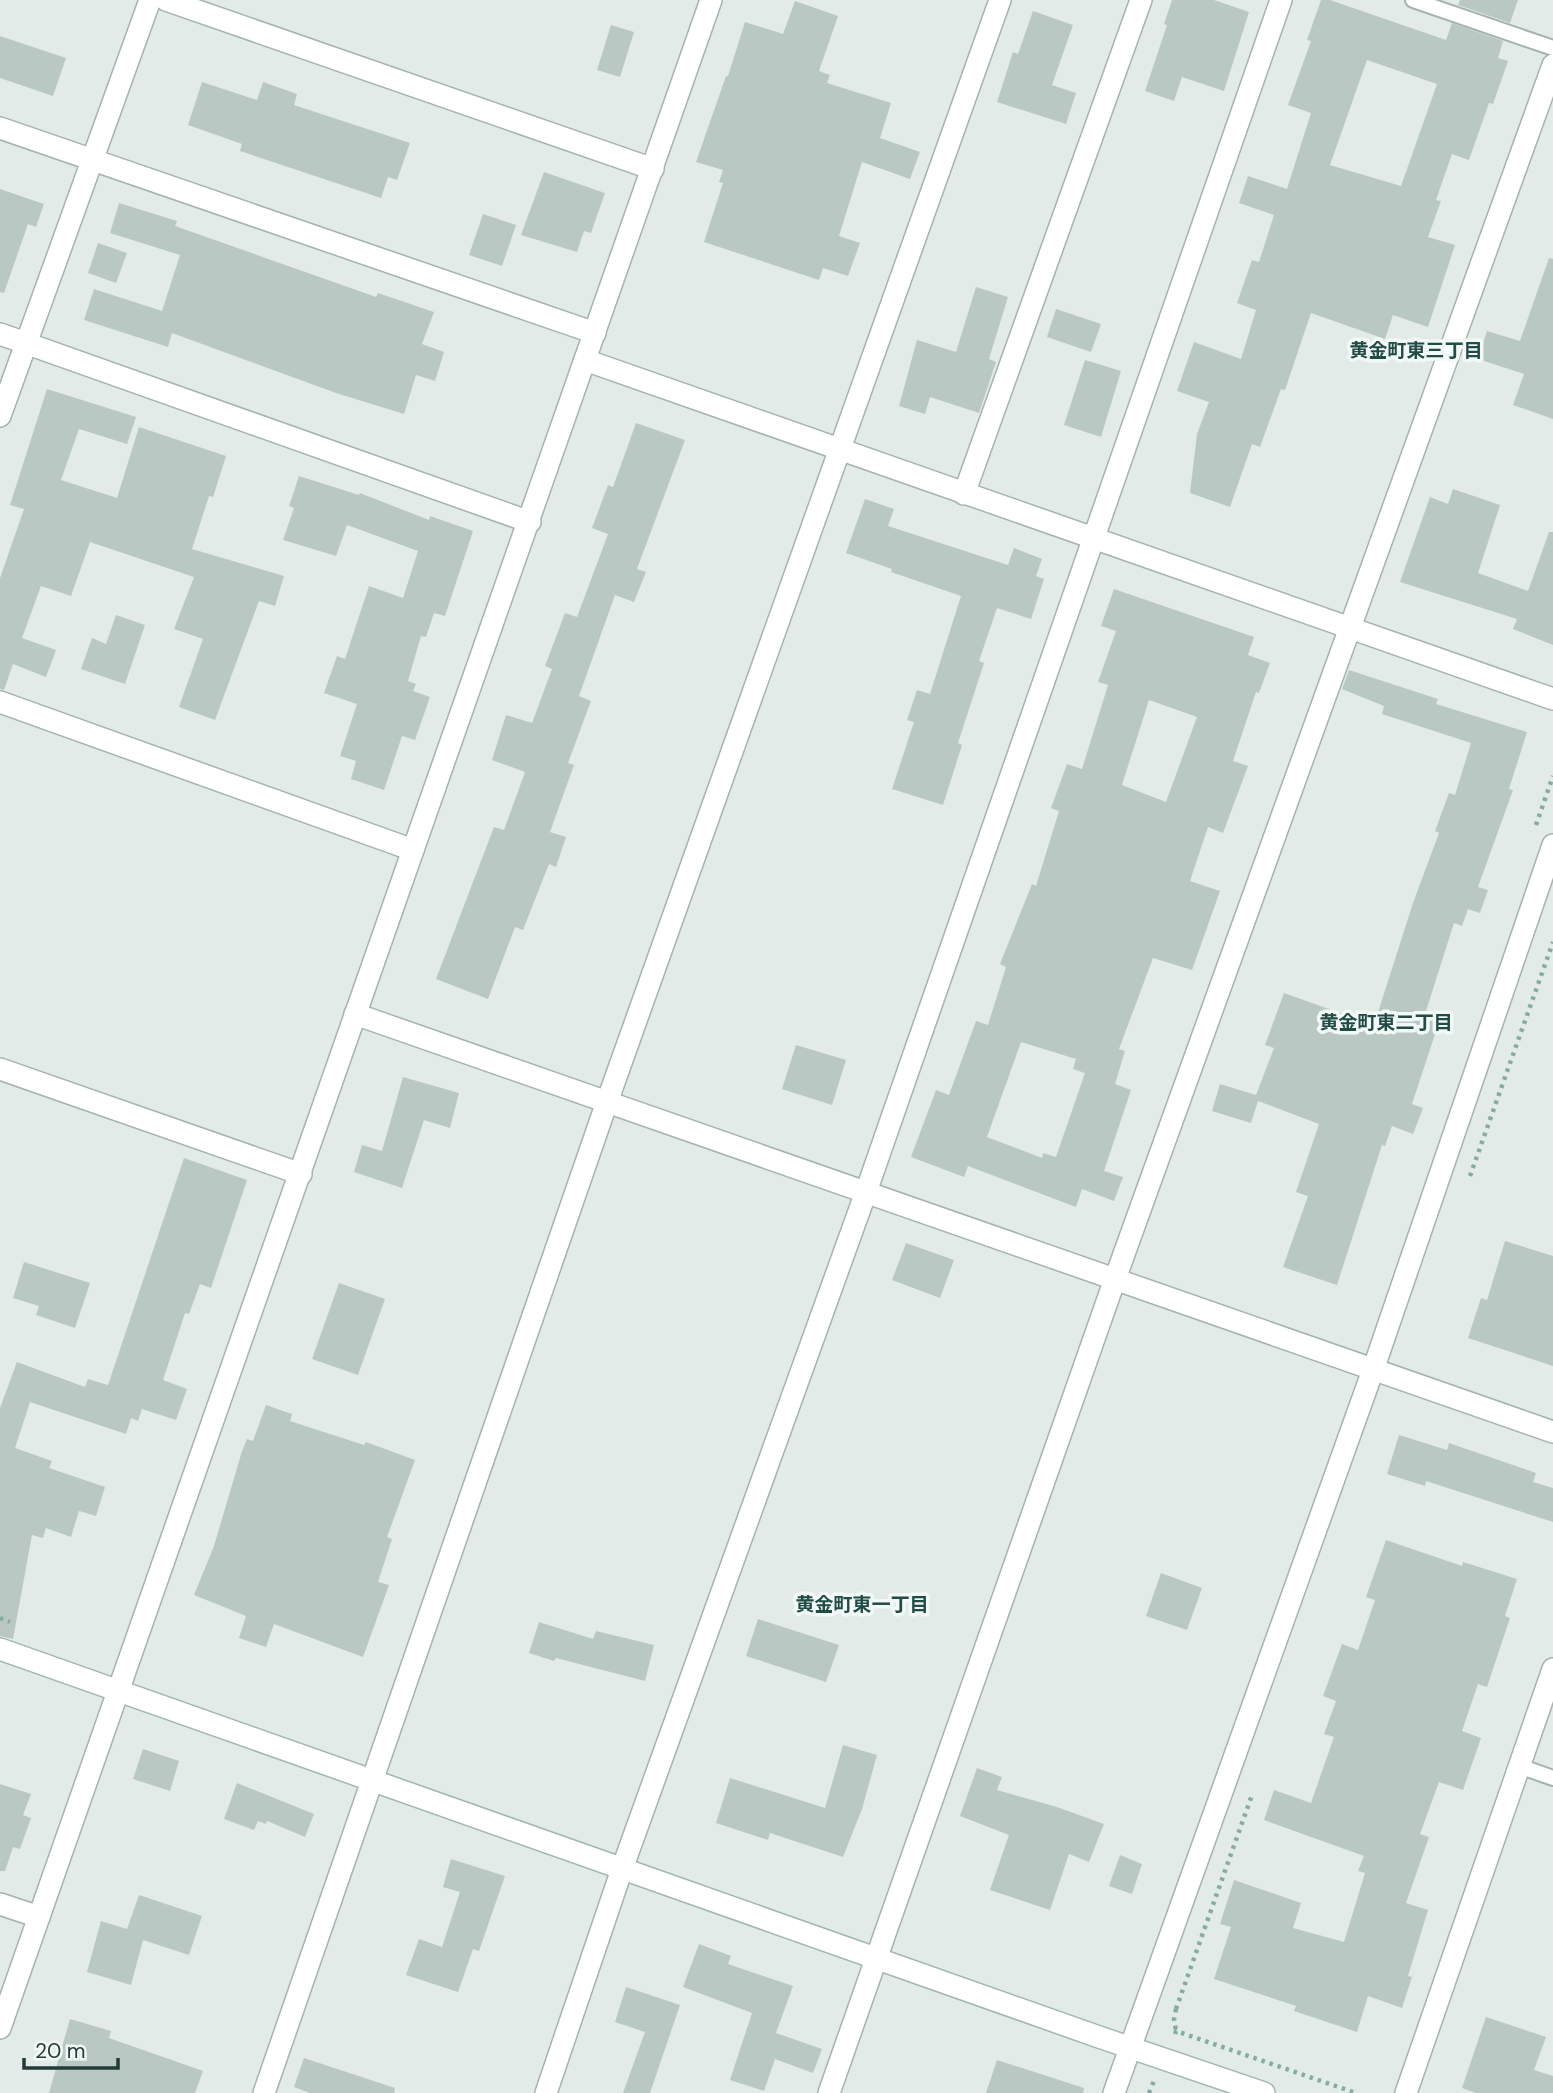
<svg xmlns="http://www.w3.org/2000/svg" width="1553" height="2093" viewBox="0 0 1553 2093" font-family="'DM Sans','Noto Sans JP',sans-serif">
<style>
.building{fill:#bac8c4;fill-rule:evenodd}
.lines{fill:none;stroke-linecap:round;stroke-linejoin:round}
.lane-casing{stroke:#a5b3af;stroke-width:18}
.street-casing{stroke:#a5b3af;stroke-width:24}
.secondary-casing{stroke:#a1b6b1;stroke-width:24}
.path{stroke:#84aca4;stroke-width:4.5;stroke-dasharray:3.5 5;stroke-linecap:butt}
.lane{stroke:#fff;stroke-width:14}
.street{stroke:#fff;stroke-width:21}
.secondary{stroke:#fff;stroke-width:21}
.labels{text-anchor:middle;stroke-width:7;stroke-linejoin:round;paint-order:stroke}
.neighbourhood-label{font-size:19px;font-weight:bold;fill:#214b45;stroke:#f2f8f5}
</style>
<rect width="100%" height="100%" fill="#e2ebe8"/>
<g class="building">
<polygon points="1172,0 1214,0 1249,12 1224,91 1182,77 1174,101 1145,91 1167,25 1164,24"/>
<path d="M1321 0H1330L1446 40 1452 23 1503 41 1498 58 1508 61 1493 104 1489 103 1469 160 1452 154 1436 200 1441 201 1428 237 1455 245 1428 327 1393 315 1385 339 1311 313 1285 390 1281 389 1260 447 1252 444 1230 507 1190 493 1197 434 1209 402 1177 391 1194 342 1241 359 1256 310 1237 303 1252 260 1259 262 1274 215 1239 203 1248 176 1287 189 1311 113 1288 105 1311 41 1307 40ZM1367 60 1437 84 1401 186 1330 165Z"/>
<polygon points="1460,0 1518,0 1510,23 1458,5"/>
<polygon points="795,1 838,16 819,71 830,75 827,83 891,103 880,138 920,152 910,179 862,162 839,236 860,243 848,276 823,268 819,280 704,242 723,183 719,182 723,170 696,162 726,76 728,76 745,22 783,34"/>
<polygon points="1033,11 1073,25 1052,85 1076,93 1066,124 997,102 1013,52 1018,54"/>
<polygon points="611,25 634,32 620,77 597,70"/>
<polygon points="0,36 66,58 53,96 0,78"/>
<polygon points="202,82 257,100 263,82 297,94 294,105 410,143 397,180 388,177 381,198 240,151 242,144 188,125"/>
<polygon points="544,172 605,193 591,233 584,231 577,252 521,235"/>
<polygon points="0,189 44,204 36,227 28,224 4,293 0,292"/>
<polygon points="119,203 177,221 175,226 376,297 378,293 434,312 422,344 444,352 435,381 416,375 404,414 336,393 172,333 168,347 84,320 94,289 162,311 180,255 110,233"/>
<polygon points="483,214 516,225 502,266 469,255"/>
<polygon points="98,243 127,253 116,283 88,273"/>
<polygon points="1549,258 1553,259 1553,419 1513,405 1524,374 1478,359 1487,331 1520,341"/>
<polygon points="976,287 1008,297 989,359 996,362 979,413 930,397 925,414 899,406 917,340 956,352"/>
<polygon points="1056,309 1101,324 1091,352 1047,337"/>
<polygon points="1085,360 1121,371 1101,437 1064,425"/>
<polygon points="47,389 136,417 127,444 79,429 61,480 117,498 139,427 226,456 213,497 209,496 192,549 284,576 275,606 259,601 215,720 179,707 203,639 174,629 194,577 90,542 71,596 41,586 22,638 56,650 46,677 13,664 4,690 0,689 0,578 24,509 10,505"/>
<polygon points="636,423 685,440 637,569 646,572 634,602 615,595 579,696 591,701 568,763 574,765 550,832 566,837 556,867 549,864 523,930 515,927 488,999 436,979 494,827 504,830 525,772 492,760 506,715 532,723 552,669 545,666 565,613 577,617 608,534 592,528 608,485 613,487"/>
<polygon points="299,476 359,495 360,493 429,520 430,516 473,531 445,616 434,613 426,637 421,636 408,681 416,684 413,691 430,697 415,740 402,736 384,790 351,779 356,761 340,756 357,704 324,693 337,656 345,659 369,586 403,598 418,551 347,525 336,556 283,540 294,508 289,506"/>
<polygon points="1453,489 1500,505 1478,573 1528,591 1549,532 1553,532 1553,645 1513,629 1517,619 1400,582 1430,497 1448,504"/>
<polygon points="865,499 894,509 888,526 1008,565 1014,548 1042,559 1036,576 1044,579 1031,619 997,608 979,661 984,663 958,743 962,745 943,805 892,789 914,722 907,720 917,690 930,694 961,596 891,572 892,569 846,553"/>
<path d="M1114 589 1254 637 1248 655 1270 663 1259 693 1256 692 1233 761 1248 766 1223 833 1208 827 1190 881 1220 891 1192 970 1153 958 1119 1049 1125 1051 1115 1084 1131 1090 1104 1171 1123 1177 1114 1201 1082 1189 1076 1207 968 1166 964 1177 911 1157 936 1090 949 1095 976 1021 988 1025 1006 967 1000 964 1032 884 1036 886 1059 811 1051 808 1067 764 1082 769 1108 685 1098 682 1116 631 1101 626ZM1149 700 1197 717 1166 802 1122 785ZM1021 1042 1076 1059 1073 1069 1085 1073 1056 1157 1043 1153 1042 1158 987 1137Z"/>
<polygon points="116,615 145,625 125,684 81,669 92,638 106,644"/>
<polygon points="1349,670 1438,699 1436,704 1527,732 1509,789 1513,790 1478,887 1488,890 1480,913 1468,909 1462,926 1454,923 1426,1011 1441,1016 1412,1104 1423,1108 1413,1134 1392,1126 1385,1146 1382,1145 1337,1285 1283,1267 1308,1196 1296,1192 1319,1124 1258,1101 1251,1123 1212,1111 1220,1084 1256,1095 1274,1048 1265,1045 1284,993 1374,1025 1413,903 1439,833 1435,831 1449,793 1455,795 1471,743 1382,714 1384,706 1342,689"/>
<polygon points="796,1045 846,1060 832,1105 782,1089"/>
<polygon points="403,1077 459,1093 450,1128 424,1120 402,1188 354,1172 362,1145 382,1151"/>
<polygon points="184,1158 247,1180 211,1288 200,1284 189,1314 185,1313 163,1380 187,1389 176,1420 142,1409 138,1421 131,1418 126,1434 30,1402 15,1448 52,1461 49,1468 105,1487 96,1516 79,1511 71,1537 46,1528 43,1538 32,1535 13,1639 0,1636 0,1408 17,1362 85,1387 88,1379 108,1385"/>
<polygon points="1505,1241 1553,1256 1553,1366 1468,1338 1481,1298 1487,1300"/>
<polygon points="906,1243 954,1260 940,1298 892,1280"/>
<polygon points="24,1262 90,1283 75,1328 36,1315 39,1306 13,1298"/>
<polygon points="339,1283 385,1299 358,1375 312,1359"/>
<polygon points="266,1405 292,1414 290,1421 364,1445 366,1442 415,1460 387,1537 392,1539 378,1582 389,1585 363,1657 274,1624 266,1647 239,1638 246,1616 194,1595 214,1546 242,1451 247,1439 253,1441"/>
<polygon points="1399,1435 1447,1450 1449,1443 1536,1473 1533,1482 1553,1488 1553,1522 1426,1481 1425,1486 1387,1474"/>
<polygon points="1386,1540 1462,1566 1463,1562 1517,1579 1505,1616 1510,1618 1487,1687 1478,1684 1462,1731 1481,1738 1463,1790 1439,1782 1420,1834 1429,1837 1406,1903 1428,1910 1408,1976 1412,1977 1402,2008 1368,1996 1357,2032 1294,2011 1296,2006 1214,1979 1231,1927 1220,1924 1234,1880 1301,1903 1293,1928 1344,1942 1365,1873 1358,1871 1364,1856 1264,1820 1274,1790 1311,1803 1334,1737 1324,1734 1336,1701 1323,1696 1342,1644 1358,1650 1375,1600 1366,1597"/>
<polygon points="1161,1573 1202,1588 1187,1630 1146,1616"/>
<polygon points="758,1619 839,1645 826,1682 746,1656"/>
<polygon points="539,1622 593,1639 596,1631 654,1645 645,1681 556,1658 554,1661 529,1653"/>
<polygon points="843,1745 877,1755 862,1809 843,1857 770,1833 768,1840 716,1823 730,1778 825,1808"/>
<polygon points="143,1749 179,1761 170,1791 133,1779"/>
<polygon points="977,1768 1002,1777 997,1790 1057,1807 1104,1824 1089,1862 1069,1854 1050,1910 990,1890 1009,1835 960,1816"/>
<polygon points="237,1783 314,1814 305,1837 267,1821 266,1824 258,1821 254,1830 224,1819"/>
<polygon points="0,1784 31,1794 23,1815 31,1818 20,1849 13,1847 5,1871 0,1871"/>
<polygon points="1120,1855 1142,1864 1132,1894 1109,1886"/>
<polygon points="451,1859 505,1876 479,1951 473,1949 458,1992 406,1975 419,1939 442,1947 460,1892 443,1887"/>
<polygon points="139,1895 202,1916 189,1955 143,1940 131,1985 87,1972 101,1921 127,1929"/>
<polygon points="699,1944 731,1956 728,1964 793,1986 776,2033 822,2049 813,2073 775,2059 764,2091 730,2080 752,2013 683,1987"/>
<polygon points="626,1987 680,2005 650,2093 623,2093 645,2032 615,2022"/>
<polygon points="1486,2017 1546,2037 1534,2070 1553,2076 1553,2093 1476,2093 1462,2088"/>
<polygon points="70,2019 111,2031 109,2038 203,2071 195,2093 49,2093"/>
<polygon points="304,2058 395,2088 394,2093 310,2093 294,2087"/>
<polygon points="997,2060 1084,2088 1083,2093 986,2093"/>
</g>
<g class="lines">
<g class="lane-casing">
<g id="lane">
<polyline points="1413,0 1553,48"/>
<polyline points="1519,1766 1553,1778"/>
</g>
</g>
<g class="street-casing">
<g id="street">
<polyline points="166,0 653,169"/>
<polyline points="0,128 595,333"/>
<polyline points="0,334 530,522"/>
<polyline points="585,360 1553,699"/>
<polyline points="0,416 150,0"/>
<polyline points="964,494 1141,0"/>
<polyline points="0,702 413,850"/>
<polyline points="355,1014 1553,1432"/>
<polyline points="0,1069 301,1174"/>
<polyline points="0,1904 39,1917"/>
<polyline points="0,2028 711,0"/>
<polyline points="264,2093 607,1102 1000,0"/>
<polyline points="546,2093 622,1869 866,1192 1281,0"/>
<polyline points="829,2093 1115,1279 1553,65"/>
<polyline points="1114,2093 1373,1370 1553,845"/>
<polyline points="1406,2093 1553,1669"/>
</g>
</g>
<g class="secondary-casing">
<polyline id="secondary" points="0,1649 1099,2037 1264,2093"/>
</g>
<g class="path">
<polyline points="1536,825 1553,776"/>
<polyline points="1470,1176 1553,942"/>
<polyline points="0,1618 10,1622"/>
<polyline points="1176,2009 1252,1795"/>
<polyline points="1176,2009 1174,2019 1176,2031"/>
<polyline points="1175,2034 1176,2031 1356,2093"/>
<polyline points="1149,2093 1154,2081"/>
</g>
<use href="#lane" class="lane"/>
<use href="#street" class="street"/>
<use href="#secondary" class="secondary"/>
</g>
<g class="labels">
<g class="neighbourhood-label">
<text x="1416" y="357">黄金町東三丁目</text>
<text x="1386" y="1029">黄金町東二丁目</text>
<text x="862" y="1611">黄金町東一丁目</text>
</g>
</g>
<path d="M24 2058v10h94v-10" fill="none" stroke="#233b37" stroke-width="3.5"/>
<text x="35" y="2058" font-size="21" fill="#233b37" stroke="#f2f8f5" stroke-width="5" paint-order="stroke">20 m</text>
</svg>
